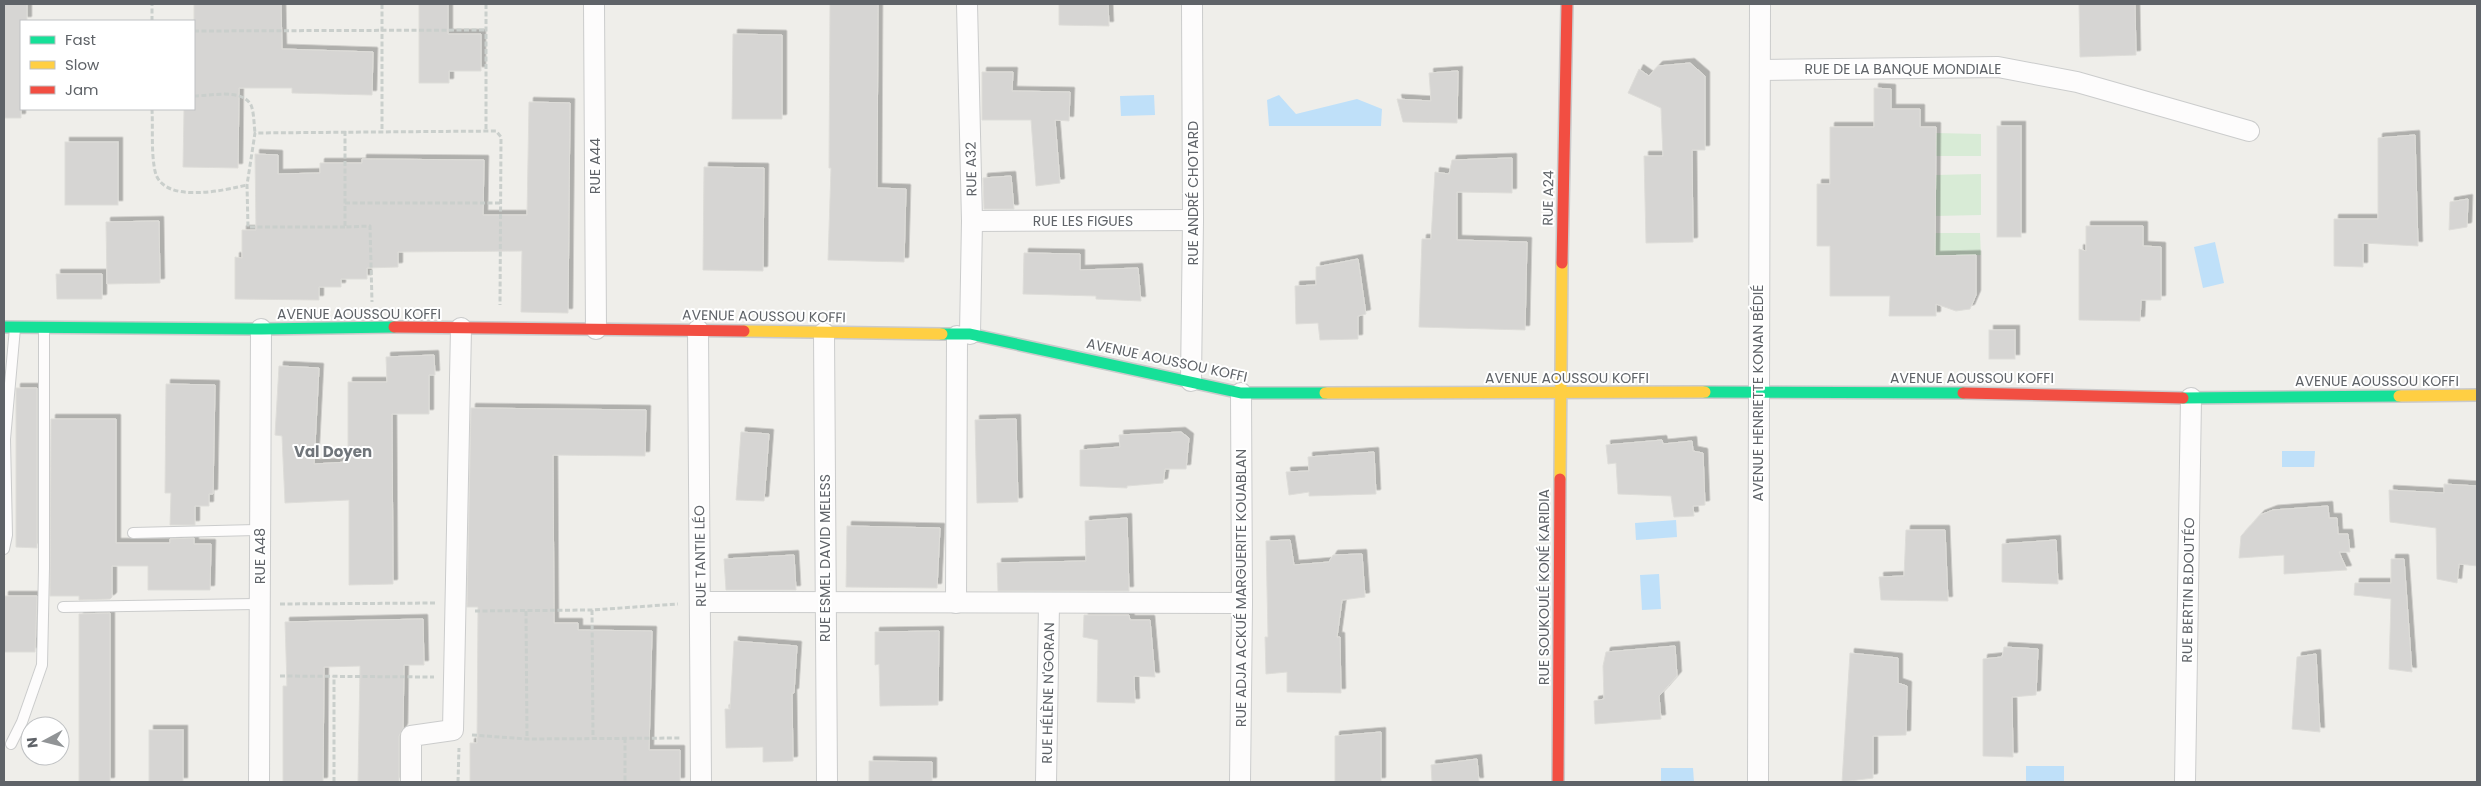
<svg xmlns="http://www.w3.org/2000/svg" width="2481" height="786" viewBox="0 0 2481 786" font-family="Poppins,sans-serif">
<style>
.green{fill:#d8ebd6}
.water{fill:#bfe0f9}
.building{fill:#d6d5d3;stroke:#deddd9;filter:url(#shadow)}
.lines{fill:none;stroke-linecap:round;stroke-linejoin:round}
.lane-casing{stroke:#cbcccc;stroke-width:12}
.street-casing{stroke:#cbcccc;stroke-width:22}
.fast-casing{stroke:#cacacb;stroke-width:14}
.slow-casing{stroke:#cacacb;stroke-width:14}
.jam-casing{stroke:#cacacb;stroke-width:14}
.path{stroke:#cacfcc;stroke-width:3;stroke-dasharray:5 2.5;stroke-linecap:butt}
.lane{stroke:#fdfcfc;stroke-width:10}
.street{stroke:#fdfcfc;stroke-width:20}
.fast{stroke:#16e098;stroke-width:11}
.slow{stroke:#ffcf43;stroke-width:11}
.jam{stroke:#f24e42;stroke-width:11}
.labels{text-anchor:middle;stroke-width:4;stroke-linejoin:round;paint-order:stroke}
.street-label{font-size:14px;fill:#5f6368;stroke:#fff}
.neighbourhood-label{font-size:15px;font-weight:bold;fill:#70757a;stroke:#fff}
</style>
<defs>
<filter id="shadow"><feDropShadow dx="4.5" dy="-4.5" stdDeviation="0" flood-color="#0004"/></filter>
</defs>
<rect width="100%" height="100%" fill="#efeeea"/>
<g class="green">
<polygon points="1936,133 1981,134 1981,156 1936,156"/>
<polygon points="1981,174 1981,215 1935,216 1936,175"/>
<polygon points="1935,233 1980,233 1981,255 1935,256"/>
</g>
<g class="water">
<polygon points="1154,95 1155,115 1121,116 1120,96"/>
<polygon points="1279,95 1296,114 1357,99 1382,109 1381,126 1269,126 1267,100"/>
<polygon points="2215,242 2224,283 2203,288 2194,247"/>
<polygon points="2282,451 2315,451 2314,467 2282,467"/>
<polygon points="1676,520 1677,537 1636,540 1635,523"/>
<polygon points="1659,574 1661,609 1642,610 1640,575"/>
<rect x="2026" y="766" width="38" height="16"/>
<polygon points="1661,768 1693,768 1694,782 1661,782"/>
</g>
<g class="building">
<polygon points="4,4 27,4 27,21 21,21 21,118 4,118"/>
<polygon points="194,4 281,4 282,49 373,52 372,95 292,93 292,88 239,88 238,168 183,167 184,110 194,110"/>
<polygon points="419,4 448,4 448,34 481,34 481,71 449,71 449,83 419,83"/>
<polygon points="830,4 878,4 877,188 906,189 904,262 828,260 831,168 829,168"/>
<polygon points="1059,4 1108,4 1109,26 1059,25"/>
<polygon points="2079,4 2135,4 2136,55 2080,57"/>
<polygon points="733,34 782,35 782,119 732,119"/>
<polygon points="1690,63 1705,76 1705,150 1692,150 1693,242 1646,243 1644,156 1663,156 1661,108 1628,93 1639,69 1649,76 1658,66"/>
<polygon points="1458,71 1457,123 1403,122 1397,99 1431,101 1429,73"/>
<polygon points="982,72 1013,72 1012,91 1070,92 1069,121 1055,120 1060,183 1036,186 1031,120 982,120"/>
<polygon points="1874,88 1891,89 1891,109 1920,109 1920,127 1936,127 1935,256 1976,255 1976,295 1970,309 1956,311 1936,304 1936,316 1889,316 1890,296 1830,296 1830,246 1817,246 1817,184 1830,184 1830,127 1874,127"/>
<polygon points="529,102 570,103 568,313 521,312 522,251 398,252 398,267 367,268 367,279 341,279 341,287 319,287 319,300 235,299 235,257 242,258 242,230 256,230 255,154 278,155 278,174 320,173 320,163 362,163 362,159 484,160 483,215 527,215"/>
<rect x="1997" y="126" width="24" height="111"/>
<polygon points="2415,135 2418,246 2363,243 2363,267 2334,266 2334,219 2378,219 2378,138"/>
<rect x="65" y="142" width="53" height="63"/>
<polygon points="1512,158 1512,193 1457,192 1457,240 1527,242 1525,330 1419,327 1422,239 1431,239 1435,172 1449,174 1452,160"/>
<polygon points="704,167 764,168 763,271 703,270"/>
<polygon points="1011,176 1014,209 984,209 983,178"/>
<polygon points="2468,199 2467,227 2449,230 2450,202"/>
<polygon points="159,221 160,283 107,284 106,222"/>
<polygon points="2086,226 2143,226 2143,246 2161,247 2161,300 2141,300 2140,321 2079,320 2079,249 2086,251"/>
<polygon points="1024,253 1080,254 1080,270 1138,268 1141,301 1096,299 1096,296 1023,294"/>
<polygon points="1358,259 1366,314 1358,316 1358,339 1320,340 1318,323 1296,324 1295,286 1316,285 1316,267"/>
<polygon points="56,274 102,274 102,299 57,299"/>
<rect x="1989" y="330" width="26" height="29"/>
<polygon points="434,355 435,375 429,375 429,414 392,414 393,584 349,585 349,500 285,503 282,436 275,435 279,366 319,368 314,464 348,462 348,382 387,382 386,357"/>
<polygon points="166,384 215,385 213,494 209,494 209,506 195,506 195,525 170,525 171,493 165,493"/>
<polygon points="16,388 37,388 37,548 16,547"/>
<polygon points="471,408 646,410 645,456 553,455 554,623 578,623 578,630 652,631 649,750 680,750 680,782 470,782 470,743 477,743 478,607 467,607"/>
<polygon points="51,419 116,419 116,543 170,543 170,539 194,538 194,544 211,544 210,590 148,590 148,566 112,566 112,597 110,599 79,600 79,596 50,596"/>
<polygon points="1016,419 1018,502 977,503 975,420"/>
<polygon points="741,432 769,434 764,501 736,500"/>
<polygon points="1181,432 1189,438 1186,469 1165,469 1163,483 1127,486 1127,488 1080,486 1080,450 1120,447 1119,435"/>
<polygon points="1662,440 1663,444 1692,441 1693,451 1703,453 1705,505 1693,506 1694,516 1674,517 1671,496 1618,494 1616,463 1608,464 1606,445"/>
<polygon points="1374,452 1376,494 1309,496 1309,492 1289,495 1286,472 1309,471 1308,457"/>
<polygon points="2444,484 2477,486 2477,566 2459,564 2457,583 2437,579 2436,528 2390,522 2389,490 2444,493"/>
<polygon points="2328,506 2329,518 2337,518 2338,534 2348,534 2350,552 2339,552 2347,570 2284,574 2284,555 2239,558 2241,536 2260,515 2273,510"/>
<polygon points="1127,518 1129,591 998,591 997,563 1086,561 1085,521"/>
<polygon points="847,526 940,528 937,588 846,587"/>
<polygon points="1906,530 1945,530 1948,601 1881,600 1879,577 1904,576"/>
<polygon points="1290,540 1294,565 1329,562 1333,555 1362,554 1365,597 1342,600 1337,637 1340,637 1341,693 1287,692 1287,672 1266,674 1265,637 1268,637 1266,541"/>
<polygon points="2056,540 2058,584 2002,582 2002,544"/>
<polygon points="794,555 796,590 726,590 724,559"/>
<polygon points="2391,559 2404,559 2412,672 2389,669 2391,599 2354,595 2355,583 2391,583"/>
<polygon points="4,596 37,596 35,652 4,652"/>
<polygon points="110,613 110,782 79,782 79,614"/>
<polygon points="1084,615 1129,615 1130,620 1150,620 1155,677 1134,676 1135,703 1097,702 1098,640 1083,637"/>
<polygon points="423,619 424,665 404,665 403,728 399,736 399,782 358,782 360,666 324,667 323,782 283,782 283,686 287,686 285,622"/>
<polygon points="939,631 938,705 880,706 879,664 875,665 875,632"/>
<polygon points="734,641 797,646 794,693 792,693 793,761 763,762 763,747 726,748 725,709 730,709"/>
<polygon points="1675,646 1677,676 1659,696 1661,719 1595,724 1594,701 1604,699 1603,666 1606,652"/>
<polygon points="2004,647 2038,649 2036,695 2012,697 2013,757 1983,756 1983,659 2002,657"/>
<polygon points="1850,653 1898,658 1898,683 1907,686 1906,735 1873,736 1873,778 1842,782"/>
<polygon points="2316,654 2320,732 2292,729 2297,657"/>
<rect x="149" y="730" width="34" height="52"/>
<polygon points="1381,732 1381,782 1335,782 1335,736"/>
<polygon points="1477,759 1479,782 1432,782 1431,765"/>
<polygon points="869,761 932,762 932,782 869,782"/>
</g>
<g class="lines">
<g class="lane-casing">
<g id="lane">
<polyline points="133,533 260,530"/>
<polyline points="4,549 7,535 5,439 15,328"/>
<polyline points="63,607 260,604"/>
<polyline points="11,744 22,722 42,665 44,568 44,329"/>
</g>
</g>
<g class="street-casing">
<g id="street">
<polyline points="594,4 596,329"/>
<polyline points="967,4 972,221 970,334"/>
<polyline points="1760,70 1998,67 2077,82 2249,131"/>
<polyline points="972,221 1193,220"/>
<polyline points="698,330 701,782"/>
<polyline points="824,333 827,782"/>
<polyline points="1191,381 1193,220 1192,4"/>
<polyline points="701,602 1242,603"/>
<polyline points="956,603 957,336"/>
<polyline points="259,782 261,329"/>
<polyline points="411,782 411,736 453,730 461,328"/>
<polyline points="1046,782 1049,604"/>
<polyline points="1240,782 1242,603 1241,393"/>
<polyline points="1758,782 1760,4"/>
<polyline points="2185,782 2191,398"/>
</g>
</g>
<g class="fast-casing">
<g id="fast">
<polyline points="4,327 261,329 394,327"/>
<polyline points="942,334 970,334 1241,393 1325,393"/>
<polyline points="1705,392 1963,393"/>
<polyline points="2183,398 2399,396"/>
</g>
</g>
<g class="slow-casing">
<g id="slow">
<polyline points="744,331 942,334"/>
<polyline points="1325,393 1705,392"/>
<polyline points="2399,396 2477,395"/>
<polyline points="1560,479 1562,263"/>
</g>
</g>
<g class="jam-casing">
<g id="jam">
<polyline points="1562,263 1567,4"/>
<polyline points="394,327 744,331"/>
<polyline points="1963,393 2183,398"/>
<polyline points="1558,782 1560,479"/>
</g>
</g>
<g class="path">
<polyline points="382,4 382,131"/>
<polyline points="486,4 486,131"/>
<polyline points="152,21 152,4"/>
<polyline points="194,31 486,30"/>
<path d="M194 96C210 96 242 88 251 105 254 112 254 125 255 133"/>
<path d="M152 109C153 129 151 152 155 171 162 205 225 190 247 185"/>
<polyline points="345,131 345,227 370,226 372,302"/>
<polyline points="345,203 500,203"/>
<polyline points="345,227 248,227 247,185 255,133 496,131 501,137 500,305"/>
<polyline points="280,604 437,603"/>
<polyline points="592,610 593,738"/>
<polyline points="475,611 592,610 678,604"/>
<polyline points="526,611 527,739"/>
<polyline points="280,676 434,677"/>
<polyline points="472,735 527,739 681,738"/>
<polyline points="625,738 625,782"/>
<polyline points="334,782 334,676"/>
<polyline points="458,782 459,748"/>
</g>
<use href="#lane" class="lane"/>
<use href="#street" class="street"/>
<use href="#fast" class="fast"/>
<use href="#slow" class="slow"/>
<use href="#jam" class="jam"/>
</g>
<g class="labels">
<g class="street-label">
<text x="1903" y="74">RUE DE LA BANQUE MONDIALE</text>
<text transform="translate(595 166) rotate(-90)" y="5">RUE A44</text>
<text transform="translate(971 169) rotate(-91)" y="5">RUE A32</text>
<text transform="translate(1193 193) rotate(-90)" y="5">RUE ANDRÉ CHOTARD</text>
<text transform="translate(1548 198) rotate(-89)" y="5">RUE A24</text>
<text x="1083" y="226">RUE LES FIGUES</text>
<text x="359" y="319">AVENUE AOUSSOU KOFFI</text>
<text transform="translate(764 316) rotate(1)" y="5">AVENUE AOUSSOU KOFFI</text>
<text transform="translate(1167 360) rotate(12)" y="5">AVENUE AOUSSOU KOFFI</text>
<text x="1567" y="383">AVENUE AOUSSOU KOFFI</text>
<text x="1972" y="383">AVENUE AOUSSOU KOFFI</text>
<text x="2377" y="386">AVENUE AOUSSOU KOFFI</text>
<text transform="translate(1758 393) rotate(-90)" y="5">AVENUE HENRIETTE KONAN BÉDIÉ</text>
<text transform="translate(260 556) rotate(-90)" y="5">RUE A48</text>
<text transform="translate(700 556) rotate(-91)" y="5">RUE TANTIE LÉO</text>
<text transform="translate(825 558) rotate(-90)" y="5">RUE ESMEL DAVID MELESS</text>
<text transform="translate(1544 587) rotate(-90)" y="5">RUE SOUKOULÉ KONÉ KARIDIA</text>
<text transform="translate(1241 588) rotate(-90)" y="5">RUE ADJA ACKUÉ MARGUERITE KOUABLAN</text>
<text transform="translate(2188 590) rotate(-89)" y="5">RUE BERTIN B.DOUTÉO</text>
<text transform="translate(1048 693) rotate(-89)" y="5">RUE HÉLÈNE N'GORAN</text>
</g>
<g class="neighbourhood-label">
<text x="333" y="457">Val Doyen</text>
</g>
</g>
<rect width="2481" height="786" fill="none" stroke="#5f6368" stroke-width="10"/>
<rect x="20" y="20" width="175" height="90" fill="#ffffff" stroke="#bfc1c3"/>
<rect x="30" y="36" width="25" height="8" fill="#16e098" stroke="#bfc1c3"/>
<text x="65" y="45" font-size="15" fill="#5f6368">Fast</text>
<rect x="30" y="61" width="25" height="8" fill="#ffcf43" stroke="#bfc1c3"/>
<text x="65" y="70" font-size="15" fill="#5f6368">Slow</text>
<rect x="30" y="86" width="25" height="8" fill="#f24e42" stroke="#bfc1c3"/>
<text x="65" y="95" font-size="15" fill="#5f6368">Jam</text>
<g transform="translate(45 741) rotate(263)"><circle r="24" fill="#ffffff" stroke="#bfc1c3"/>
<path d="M0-4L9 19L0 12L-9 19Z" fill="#919496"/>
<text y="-8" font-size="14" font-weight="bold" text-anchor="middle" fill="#5f6368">N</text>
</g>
</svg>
